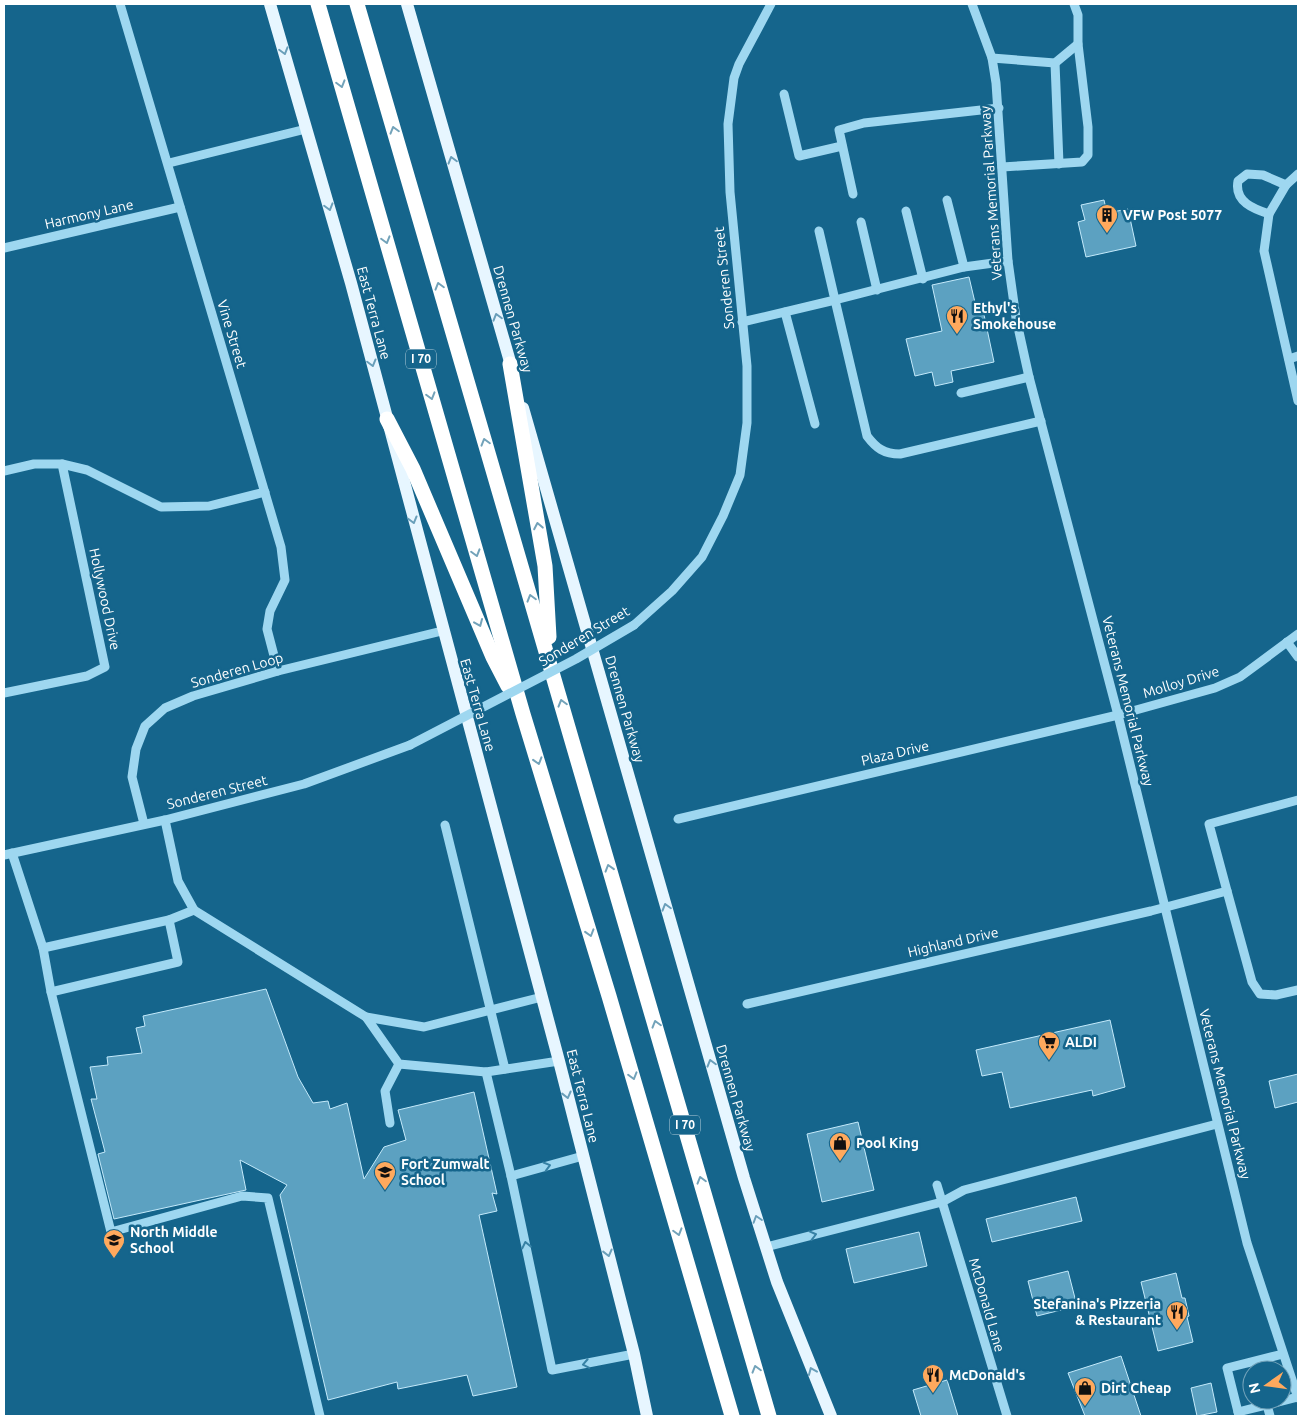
<svg xmlns="http://www.w3.org/2000/svg" width="1302" height="1420" viewBox="0 0 1302 1420" font-family="Ubuntu,sans-serif">
<style>
.building{fill:#5ca1c1;stroke:#c4eafb}
.lines{fill:none;stroke-linecap:round;stroke-linejoin:round}
.minor{stroke:#9ed7f0;stroke-width:9}
.major{stroke:#e7f6ff;stroke-width:12}
.highway{stroke:#fff;stroke-width:15}
.minor-bridge{stroke:#9ed7f0;stroke-width:9}
.oneway{stroke:#699fba}
.oneway2{stroke:#73a3ba}
.oneway3{stroke:#3782a5}
.labels{text-anchor:middle;stroke-width:5;stroke-linejoin:round;paint-order:stroke}
.shield{fill:#15658c;stroke:#b9d1dc;stroke-width:1}
.shield-label{font-size:12px;font-weight:bold;fill:#fff}
.street-label{font-size:14px;fill:#fff;stroke:#15658c}
.poi-label{font-size:14px;font-weight:bold;fill:#fff;stroke:#15658c;text-anchor:start}
</style>
<rect width="100%" height="100%" fill="#15658c"/>
<g class="building">
<polygon points="1104,200 1107,213 1128,209 1136,246 1086,257 1078,222 1085,220 1081,205"/>
<polygon points="969,277 977,311 983,310 994,362 951,371 953,382 935,386 932,372 915,376 906,339 942,331 932,285"/>
<polygon points="266,989 298,1077 313,1103 328,1101 330,1109 347,1103 364,1179 384,1147 406,1140 398,1110 474,1092 497,1194 492,1193 497,1211 479,1215 517,1387 473,1396 467,1375 398,1389 397,1382 328,1400 280,1195 287,1185 240,1160 246,1190 114,1219 98,1154 105,1152 91,1099 97,1099 90,1067 108,1065 107,1057 142,1053 136,1028 145,1026 143,1016"/>
<polygon points="1110,1020 1125,1087 1093,1096 1092,1090 1010,1108 1002,1072 982,1076 976,1050"/>
<polygon points="1298,1074 1298,1102 1275,1108 1269,1081"/>
<polygon points="858,1122 874,1190 822,1202 807,1134"/>
<polygon points="1076,1197 1082,1221 992,1242 986,1219"/>
<polygon points="919,1232 927,1266 854,1283 846,1249"/>
<polygon points="1068,1271 1077,1306 1037,1316 1028,1281"/>
<polygon points="1176,1273 1182,1298 1185,1298 1189,1316 1187,1317 1193,1342 1158,1351 1141,1282"/>
<polygon points="1121,1356 1141,1416 1085,1416 1068,1373"/>
<polygon points="947,1380 958,1416 921,1416 913,1390"/>
<polygon points="1211,1383 1217,1412 1197,1416 1191,1388"/>
</g>
<g class="lines">
<g class="minor">
<polyline points="120,4 281,547 285,580 270,611 267,629 278,671"/>
<polyline points="972,4 992,58 996,83 1008,261 1016,318 1029,377 1118,715 1247,1243 1298,1398"/>
<polyline points="992,58 1055,63 1078,44"/>
<polyline points="1055,63 1059,164"/>
<polyline points="784,94 799,156 842,146"/>
<polyline points="169,163 306,129"/>
<polyline points="1002,167 1082,162 1088,155 1088,127 1078,44 1078,15 1074,4"/>
<polyline points="1298,174 1286,185 1269,214 1264,251 1298,401"/>
<polyline points="853,194 839,130 864,123 999,108"/>
<polyline points="947,200 964,267"/>
<polyline points="906,211 923,279"/>
<path d="M1269 214C1254 209 1234 202 1238 181L1247 174 1263 175 1286 185"/>
<polyline points="861,222 877,290"/>
<polyline points="4,248 180,207"/>
<path d="M1008 261 964 267 835 300 867 436C876 448 884 454 900 454L1041 421"/>
<polyline points="785,312 815,424"/>
<polyline points="742,322 835,300 819,231"/>
<polyline points="1289,359 1298,356"/>
<polyline points="961,393 1029,377"/>
<polyline points="62,464 87,470 161,507 209,506 265,492"/>
<polyline points="4,471 34,464 62,464 105,667 87,676 4,693"/>
<polyline points="634,625 672,591 702,557 723,516 740,475 747,423 747,366 730,192 728,124 734,78 739,64 771,4"/>
<polyline points="1287,642 1298,657"/>
<polyline points="678,819 1118,715 1215,688 1240,677 1298,634"/>
<polyline points="165,820 178,881 194,910 366,1017 424,1027 542,997"/>
<polyline points="144,824 132,777 136,749 145,726 165,708 193,696 278,671 442,631"/>
<polyline points="445,825 505,1069"/>
<polyline points="12,853 43,948 51,992 111,1232 242,1196 268,1198 320,1416"/>
<polyline points="4,855 165,820 304,784 410,745"/>
<polyline points="1227,891 1252,982 1260,994 1276,995 1298,990"/>
<polyline points="43,948 169,920 194,910"/>
<polyline points="51,992 178,962 169,920"/>
<polyline points="747,1004 1151,911 1227,891 1209,824 1298,800"/>
<polyline points="366,1017 399,1064 486,1072 559,1061"/>
<polyline points="486,1072 511,1176 552,1370 634,1354"/>
<polyline points="390,1123 385,1091 399,1064"/>
<polyline points="511,1176 583,1156"/>
<polyline points="937,1185 1007,1416"/>
<polyline points="766,1247 942,1202 964,1190 1217,1124"/>
<polyline points="1267,1405 1270,1416"/>
<polyline points="1238,1412 1227,1368 1283,1354"/>
<polyline points="1239,1416 1238,1412 1298,1397"/>
</g>
<g class="major">
<polyline points="270,4 351,283 559,1061 634,1354 647,1416"/>
<polyline points="407,4 513,372"/>
<polyline points="523,408 744,1178 777,1282 831,1416"/>
</g>
<g class="highway">
<polyline points="318,4 523,714 609,996 732,1416"/>
<polyline points="357,4 769,1416"/>
<polyline points="510,364 545,566 549,637"/>
<polyline points="387,419 413,469 493,657 508,686"/>
</g>
<polyline class="minor-bridge" points="410,745 576,659 634,625"/>
</g>
<defs><path id="oneway-chevron" d="M-2-3.5L2.5 0L-2 3.5" fill="none" stroke-width="1.6" stroke-linecap="round" stroke-linejoin="round" transform="scale(1.25)"/></defs>
<g class="oneway">
<use href="#oneway-chevron" transform="translate(284 51) rotate(74)"/>
<use href="#oneway-chevron" transform="translate(452 160) rotate(-106)"/>
<use href="#oneway-chevron" transform="translate(329 207) rotate(74)"/>
<use href="#oneway-chevron" transform="translate(497 317) rotate(-106)"/>
<use href="#oneway-chevron" transform="translate(372 363) rotate(75)"/>
<use href="#oneway-chevron" transform="translate(413 520) rotate(75)"/>
<use href="#oneway-chevron" transform="translate(666 907) rotate(-106)"/>
<use href="#oneway-chevron" transform="translate(711 1063) rotate(-106)"/>
<use href="#oneway-chevron" transform="translate(567 1095) rotate(76)"/>
<use href="#oneway-chevron" transform="translate(757 1219) rotate(-108)"/>
<use href="#oneway-chevron" transform="translate(608 1253) rotate(76)"/>
<use href="#oneway-chevron" transform="translate(812 1371) rotate(-113)"/>
</g>
<g class="oneway2">
<use href="#oneway-chevron" transform="translate(341 84) rotate(74)"/>
<use href="#oneway-chevron" transform="translate(394 130) rotate(-106)"/>
<use href="#oneway-chevron" transform="translate(386 240) rotate(74)"/>
<use href="#oneway-chevron" transform="translate(439 286) rotate(-106)"/>
<use href="#oneway-chevron" transform="translate(431 396) rotate(74)"/>
<use href="#oneway-chevron" transform="translate(485 442) rotate(-106)"/>
<use href="#oneway-chevron" transform="translate(538 526) rotate(-101)"/>
<use href="#oneway-chevron" transform="translate(476 553) rotate(74)"/>
<use href="#oneway-chevron" transform="translate(531 598) rotate(-106)"/>
<use href="#oneway-chevron" transform="translate(479 623) rotate(67)"/>
<use href="#oneway-chevron" transform="translate(562 703) rotate(-106)"/>
<use href="#oneway-chevron" transform="translate(538 761) rotate(73)"/>
<use href="#oneway-chevron" transform="translate(609 868) rotate(-107)"/>
<use href="#oneway-chevron" transform="translate(590 933) rotate(73)"/>
<use href="#oneway-chevron" transform="translate(656 1024) rotate(-106)"/>
<use href="#oneway-chevron" transform="translate(633 1076) rotate(74)"/>
<use href="#oneway-chevron" transform="translate(701 1180) rotate(-106)"/>
<use href="#oneway-chevron" transform="translate(678 1232) rotate(74)"/>
<use href="#oneway-chevron" transform="translate(756 1369) rotate(-106)"/>
</g>
<g class="oneway3">
<use href="#oneway-chevron" transform="translate(547 1166) rotate(-16)"/>
<use href="#oneway-chevron" transform="translate(813 1235) rotate(-14)"/>
<use href="#oneway-chevron" transform="translate(526 1245) rotate(-102)"/>
<use href="#oneway-chevron" transform="translate(586 1364) rotate(169)"/>
</g>
<defs>
<g id="building-pin" transform="scale(1.125)"><path d="M0 17L-7.5 6A9.5 9.5 0 1 1 7.5 6Z" fill="#ffa95d" stroke="#15658c"/><path d="M-4-6H4V6H1V3H-1V6H-4ZM-2.5-4.3h1.7v1.8h-1.7ZM.8-4.3h1.7v1.8H.8ZM-2.5-1h1.7V.8h-1.7ZM.8-1h1.7V.8H.8Z" fill="#111"/></g>
<g id="restaurant-pin" transform="scale(1.125)"><path d="M0 17L-7.5 6A9.5 9.5 0 1 1 7.5 6Z" fill="#ffa95d" stroke="#15658c"/><path d="M-5-6h1v4h1v-4h1v4h1v-4h1v5L-1.5 .5V6h-2V.5L-5-1ZM5-6V6H3V1.5H1.5Q1.5-4 5-6Z" fill="#111"/></g>
<g id="supermarket-pin" transform="scale(1.125)"><path d="M0 17L-7.5 6A9.5 9.5 0 1 1 7.5 6Z" fill="#ffa95d" stroke="#15658c"/><path d="M-6-5.5h2.5l.6 2H6L4.5 2H-2.5L-4.4-4H-6ZM-1.5 3.2a1.3 1.3 0 1 0 .1 0ZM3 3.2a1.3 1.3 0 1 0 .1 0Z" fill="#111"/></g>
<g id="shop-pin" transform="scale(1.125)"><path d="M0 17L-7.5 6A9.5 9.5 0 1 1 7.5 6Z" fill="#ffa95d" stroke="#15658c"/><path d="M-5-2.5h2.3a2.7 3.5 0 0 1 5.4 0H5L5.5 6h-11ZM-1.5-2.5h3a1.5 2.3 0 0 0-3 0Z" fill="#111"/></g>
<g id="school-pin" transform="scale(1.125)"><path d="M0 17L-7.5 6A9.5 9.5 0 1 1 7.5 6Z" fill="#ffa95d" stroke="#15658c"/><path d="M0-5L7-2L0 1L-7-2ZM-4 1L0 2.5L4 1V4Q0 6-4 4Z" fill="#111"/></g>
</defs>
<g fill-rule="evenodd">
<use href="#building-pin" x="1107" y="215"/>
<use href="#restaurant-pin" x="957" y="316"/>
<use href="#supermarket-pin" x="1049" y="1042"/>
<use href="#shop-pin" x="840" y="1143"/>
<use href="#school-pin" x="385" y="1172"/>
<use href="#school-pin" x="114" y="1240"/>
<use href="#restaurant-pin" x="1177" y="1312"/>
<use href="#restaurant-pin" x="933" y="1375"/>
<use href="#shop-pin" x="1085" y="1388"/>
</g>
<g class="labels">
<g class="shield">
<rect x="406" y="349.5" width="30" height="19" rx="4"/>
<rect x="670" y="1115.5" width="30" height="19" rx="4"/>
</g>
<g class="shield-label">
<text x="421" y="363">I 70</text>
<text x="685" y="1129">I 70</text>
</g>
<g class="street-label">
<text transform="translate(991 193) rotate(-94)" y="5">Veterans Memorial Parkway</text>
<text transform="translate(89 214) rotate(-13)" y="5">Harmony Lane</text>
<text transform="translate(724 278) rotate(-96)" y="5">Sonderen Street</text>
<text transform="translate(374 313) rotate(75)" y="5">East Terra Lane</text>
<text transform="translate(513 319) rotate(74)" y="5">Drennen Parkway</text>
<text transform="translate(232 334) rotate(73)" y="5">Vine Street</text>
<text transform="translate(105 599) rotate(78)" y="5">Hollywood Drive</text>
<text transform="translate(584 636) rotate(-31)" y="5">Sonderen Street</text>
<text transform="translate(237 670) rotate(-16)" y="5">Sonderen Loop</text>
<text transform="translate(1181 682) rotate(-17)" y="5">Molloy Drive</text>
<text transform="translate(1128 701) rotate(76)" y="5">Veterans Memorial Parkway</text>
<text transform="translate(478 705) rotate(74)" y="5">East Terra Lane</text>
<text transform="translate(625 709) rotate(74)" y="5">Drennen Parkway</text>
<text transform="translate(895 753) rotate(-13)" y="5">Plaza Drive</text>
<text transform="translate(217 792) rotate(-14)" y="5">Sonderen Street</text>
<text transform="translate(953 942) rotate(-13)" y="5">Highland Drive</text>
<text transform="translate(1225 1094) rotate(76)" y="5">Veterans Memorial Parkway</text>
<text transform="translate(583 1096) rotate(76)" y="5">East Terra Lane</text>
<text transform="translate(736 1098) rotate(74)" y="5">Drennen Parkway</text>
<text transform="translate(987 1305) rotate(74)" y="5">McDonald Lane</text>
</g>
<g class="poi-label">
<text x="1123" y="220">VFW Post 5077</text>
<text x="973" y="313">Ethyl's<tspan x="973" dy="16">Smokehouse</tspan></text>
<text x="1065" y="1047">ALDI</text>
<text x="856" y="1148">Pool King</text>
<text x="401" y="1169">Fort Zumwalt<tspan x="401" dy="16">School</tspan></text>
<text x="130" y="1237">North Middle<tspan x="130" dy="16">School</tspan></text>
<text x="1161" y="1309" text-anchor="end">Stefanina's Pizzeria<tspan x="1161" dy="16">&amp; Restaurant</tspan></text>
<text x="949" y="1380">McDonald's</text>
<text x="1101" y="1393">Dirt Cheap</text>
</g>
</g>
<rect width="1302" height="1420" fill="none" stroke="#ffffff" stroke-width="10"/>
<g transform="translate(1267 1385) rotate(256)"><circle r="24" fill="#15658c" stroke="#73a3ba"/>
<path d="M0-4L9 19L0 12L-9 19Z" fill="#ffa95d"/>
<text y="-8" font-size="14" font-weight="bold" text-anchor="middle" fill="#ffffff">N</text>
</g>
</svg>
